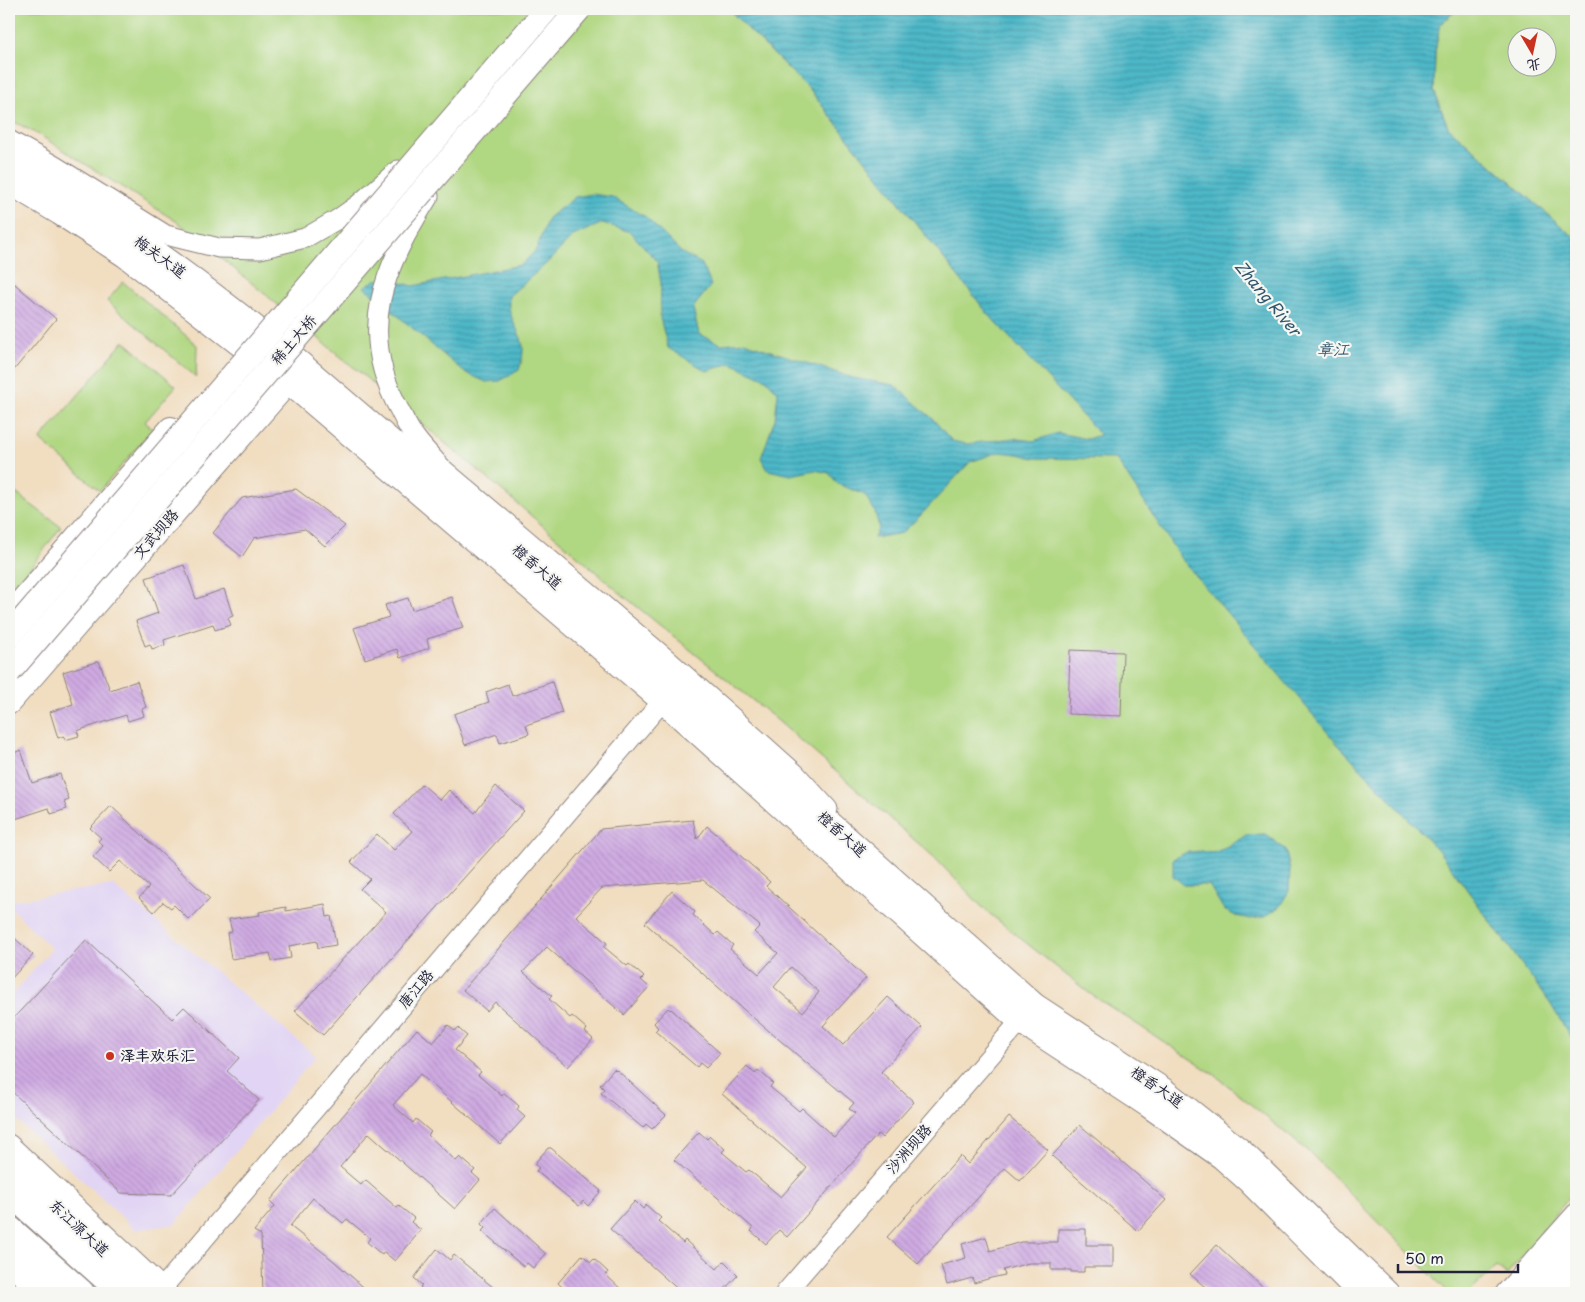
<svg xmlns="http://www.w3.org/2000/svg" width="1585" height="1302" viewBox="0 0 1585 1302" font-family="'Playpen Sans','LXGW WenKai TC',sans-serif">
<style>
.built{fill:#e1d4f4}
.green{fill:#b0d781;stroke:#697c5e;fill-rule:evenodd}
.water{fill:url(#water-rules);stroke:#386d82}
.building{fill:url(#building-back-hatch);fill-rule:evenodd}
.lines{fill:none;stroke-linecap:round;stroke-linejoin:round}
.minor-casing{stroke:#8a807d;stroke-width:21}
.major-casing{stroke:#8a807d;stroke-width:26}
.highway-casing{stroke:#8a807d;stroke-width:30}
.minor{stroke:#fff;stroke-width:19}
.major{stroke:#fff;stroke-width:24}
.highway{stroke:#fff;stroke-width:28}
.major-bridge-casing{stroke:#8a807d;stroke-width:26;stroke-linecap:butt}
.major-bridge{stroke:#fff;stroke-width:24}
.poi-dot{fill:#c8321e;stroke:#f6f6f2;stroke-width:2}
.labels{text-anchor:middle;stroke-width:4.5;stroke-linejoin:round;paint-order:stroke}
.street-label{font-size:15px;fill:#22223b;stroke:#f6f6f2}
.poi-label{font-size:15px;font-weight:bold;fill:#22223b;stroke:#f6f6f2;text-anchor:start}
.water-label{font-size:16px;font-style:italic;fill:#31566c;stroke:#f6f6f2}
</style>
<defs>
<pattern id="water-rules" width="6" height="5" patternUnits="userSpaceOnUse" patternTransform="scale(1.25)"><rect width="6" height="5" fill="#4db8c8"/><path d="M0 2.5h6" fill="none" stroke="#4095a4"/></pattern>
<pattern id="building-back-hatch" width="6" height="6" patternUnits="userSpaceOnUse" patternTransform="scale(1.25)"><rect width="6" height="6" fill="#cfaae2"/><path d="M-1 5l2 2M0 0l6 6M5-1l2 2" fill="none" stroke="#b192c3"/></pattern>
</defs>
<rect width="100%" height="100%" fill="#f6f6f2"/>
<filter id="ink" filterUnits="userSpaceOnUse"><feTurbulence type="fractalNoise" baseFrequency=".02" numOctaves="2"/><feDisplacementMap in="SourceGraphic" scale="10" xChannelSelector="R" yChannelSelector="G"/><feConvolveMatrix kernelMatrix="1 2 1 2 8 2 1 2 1" color-interpolation-filters="sRGB"/></filter>
<filter id="wash" filterUnits="userSpaceOnUse"><feTurbulence type="fractalNoise" baseFrequency=".0096" numOctaves="4" result="noise"/><feDisplacementMap in="SourceGraphic" scale="20" xChannelSelector="R" yChannelSelector="G"/><feGaussianBlur stdDeviation="1.12" result="paint"/><feColorMatrix in="noise" values="0 0 0 0 0 0 0 0 0 0 0 0 0 0 0 0 0 1.4 0 .05"/><feComposite in="paint" operator="in"/></filter>
<g filter="url(#wash)">
<rect width="100%" height="100%" fill="#f1ddbf"/>
<polygon class="built" points="113,885 316,1056 175,1224 136,1230 9,1113 9,998 52,949 9,906 9,901"/>
<g class="green">
<polygon points="9,9 728,9 809,89 989,315 1101,435 1334,740 1438,850 1550,1003 1576,1046 1576,1189 1507,1275 1496,1267 1469,1293 1449,1293 1310,1153 1215,1075 1089,993 985,910 934,857 777,720 619,592 497,486 179,223 41,136 9,119"/>
<path d="M1458 9H1576V239L1448 127 1434 91 1435 52 1440 24ZM1518 38H1548V68H1518Z"/>
<polygon points="123,282 197,345 196,377 107,301"/>
<polygon points="124,341 176,386 145,422 153,429 100,491 40,440"/>
<polygon points="9,488 61,527 9,596"/>
</g>
<g class="water">
<path d="M728 9H1458L1440 24 1435 52 1434 91 1448 127 1576 239V1046L1550 1003 1438 850 1334 740 1180 557 1116 459 1034 458 1018 454 999 452 970 462 920 516 902 533 874 538 879 527 875 512 865 495 838 484 829 473 815 470 791 475 768 470 761 458 775 419 778 392 766 379 731 363 707 371 668 348 660 318 661 283 657 261 630 232 603 223 573 236 547 263 509 296C509 301 508 307 510 312 518 338 529 339 519 370L500 381 486 382 464 372 364 287 375 280 388 279 413 286 521 265 536 250 548 218 575 197 592 194 612 197 646 217 682 253 702 264 711 285 693 308 699 334 721 344 744 342 853 378 894 385 932 418 952 441 967 444 1013 438 1033 441 1058 433 1087 439 1100 435 989 315 809 89Z"/>
<polygon points="1265,834 1285,849 1290,869 1289,891 1280,906 1265,917 1251,919 1236,916 1224,910 1209,885 1184,885 1173,876 1173,859 1187,852 1202,851 1212,853 1226,848 1246,835"/>
</g>
<g id="blocks">
<g class="building">
<polygon points="9,279 56,319 9,376"/>
<polygon points="296,489 345,526 325,546 305,529 254,538 242,557 213,533 242,498"/>
<polygon points="184,565 196,599 224,589 233,616 228,618 231,625 215,630 213,624 164,640 165,645 152,649 150,644 145,646 136,621 158,613 146,578"/>
<polygon points="452,597 463,628 427,639 429,648 400,658 397,649 365,659 354,628 389,617 385,605 408,598 412,610"/>
<polygon points="1070,650 1123,652 1121,716 1068,714"/>
<polygon points="99,661 110,690 137,681 146,707 142,709 144,716 128,721 126,715 77,731 79,736 65,740 64,736 58,738 50,712 73,704 63,672"/>
<polygon points="552,682 562,713 526,725 529,734 500,743 497,734 465,745 454,714 489,702 486,692 508,684 512,696"/>
<polygon points="21,750 32,783 60,774 69,800 64,802 67,809 51,814 49,808 9,821 9,755"/>
<polygon points="422,784 440,800 449,790 475,813 496,786 524,811 323,1035 295,1011 386,912 360,889 370,879 351,862 377,834 394,850 412,831 394,814"/>
<polygon points="111,806 210,899 189,920 174,905 171,908 163,902 154,912 139,898 149,887 120,861 109,872 93,857 103,846 98,841 101,838 90,828"/>
<path d="M693 820 697 839 707 826 770 882 766 886 866 978 823 1026 843 1045 888 997 922 1027 881 1072 914 1102 882 1138 878 1134 787 1237 779 1230 766 1244 751 1231 753 1228 674 1160 699 1132 707 1139 710 1136 725 1149 722 1152 746 1172 749 1170 781 1197 807 1168 722 1094 747 1066 755 1074 758 1070 773 1083 770 1087 799 1111 802 1108 834 1137 855 1113 849 1109 854 1103 750 1015 645 923 672 891 695 912 693 915 715 935 718 932 733 945 730 949 759 974 778 953 754 932 760 926 703 880 602 888 576 916 607 943 604 947 627 966 629 964 644 977 641 980 649 987 624 1015 547 947 523 972 552 996 549 999 570 1018 572 1016 587 1029 585 1032 593 1039 568 1067 495 1002 487 1011 463 990 601 829ZM791 967 819 992 803 1012 774 987Z"/>
<polygon points="325,904 327,917 331,916 336,945 318,948 317,941 289,946 291,958 272,961 270,953 231,959 227,933 232,932 229,919 260,915 259,912 286,907 286,911"/>
<polygon points="9,933 33,955 9,981"/>
<polygon points="86,940 172,1019 184,1007 239,1058 227,1071 259,1100 171,1195 121,1193 9,1089 9,1023"/>
<polygon points="668,1008 670,1010 671,1009 720,1053 706,1068 700,1063 697,1067 655,1031 658,1028 654,1023"/>
<polygon points="448,1025 455,1031 458,1028 467,1036 455,1050 481,1072 478,1075 502,1096 504,1093 519,1106 517,1110 525,1117 500,1144 420,1074 393,1105 413,1123 416,1119 431,1132 428,1135 456,1161 460,1157 475,1170 472,1173 480,1180 455,1209 369,1133 340,1167 361,1185 365,1180 397,1208 399,1206 414,1218 411,1222 421,1230 395,1261 384,1252 382,1255 367,1242 370,1238 347,1219 343,1223 313,1198 290,1226 335,1262 370,1293 263,1293 261,1235 254,1231 275,1206 270,1201 417,1029 433,1043"/>
<polygon points="614,1069 616,1071 617,1070 666,1115 652,1129 646,1124 643,1128 601,1093 604,1089 600,1085"/>
<polygon points="1009,1117 1048,1150 1020,1181 1005,1168 918,1264 887,1237 960,1156 968,1164"/>
<polygon points="1080,1125 1166,1200 1138,1231 1052,1156"/>
<polygon points="548,1148 551,1148 601,1191 588,1206 583,1201 579,1206 536,1171 539,1168 534,1164"/>
<polygon points="635,1201 643,1209 646,1205 661,1218 658,1221 683,1243 685,1240 717,1269 724,1261 738,1275 721,1293 682,1293 610,1229"/>
<polygon points="495,1208 546,1254 533,1268 527,1263 524,1267 482,1231 485,1228 481,1224"/>
<polygon points="1058,1229 1086,1229 1086,1245 1113,1245 1113,1267 1084,1267 1084,1272 1071,1272 1071,1270 1051,1270 1051,1263 1029,1263 1003,1270 1005,1275 991,1278 974,1283 972,1278 947,1285 941,1265 966,1258 962,1244 986,1237 990,1251 1021,1242 1058,1242"/>
<polygon points="1217,1245 1247,1273 1269,1293 1212,1293 1190,1274"/>
<polygon points="437,1249 450,1260 454,1255 500,1293 427,1293 420,1287 422,1285 414,1278"/>
<polygon points="582,1255 591,1262 594,1259 608,1272 606,1275 625,1293 569,1293 558,1283"/>
</g>
</g>
</g>
<g filter="url(#ink)">
<use href="#blocks" fill-opacity="0" stroke="#8a807d" stroke-width="1"/>
<g class="lines">
<g class="minor-casing">
<g id="minor">
<polyline points="9,140 55,166 166,235 219,248 260,249 305,238 338,219 359,204 398,170"/>
<path d="M429 196C384 268 355 330 400 411 404 419 409 430 415 437 423 448 434 459 443 469L668 660 795 773 828 809"/>
<polyline points="9,1144 168,1293"/>
<polyline points="17,1272 40,1293"/>
<polyline points="158,1293 672,690"/>
<polyline points="785,1293 1029,1011"/>
<polyline points="1505,1293 1576,1213"/>
</g>
</g>
<g class="major-casing">
<g id="major">
<path d="M9 160C51 185 95 210 135 238 192 278 248 321 302 365L676 686 1034 1005 1162 1089 1242 1152 1387 1293"/>
<polyline points="9,182 60,213 125,255 289,382 663,701 1020,1021 1148,1105 1222,1157 1249,1181 1360,1293"/>
<polyline points="9,616 171,429"/>
<polyline points="9,702 298,370"/>
<polyline points="9,1164 148,1293"/>
<polyline points="9,1251 58,1293"/>
</g>
</g>
<g class="highway-casing">
<g id="highway">
<polyline points="9,1190 124,1293"/>
<polyline points="9,1230 80,1293"/>
<polyline points="1530,1293 1576,1242"/>
<polyline points="1563,1293 1576,1279"/>
</g>
</g>
<use href="#minor" class="minor"/>
<use href="#major" class="major"/>
<use href="#highway" class="highway"/>
<g class="major-bridge-casing">
<g id="major-bridge">
<polyline points="9,636 547,9"/>
<polyline points="9,672 579,9"/>
</g>
</g>
<use href="#major-bridge" class="major-bridge"/>
</g>
</g>
<circle class="poi-dot" cx="110" cy="1056" r="5"/>
<g class="labels">
<g class="street-label">
<text transform="translate(160 257) rotate(36)" y="5">梅关大道</text>
<text transform="translate(294 340) rotate(-49)" y="5">稀土大桥</text>
<text transform="translate(156 534) rotate(-49)" y="5">文武坝路</text>
<text transform="translate(537 567) rotate(41)" y="5">橙香大道</text>
<text transform="translate(842 834) rotate(42)" y="5">橙香大道</text>
<text transform="translate(416 989) rotate(-50)" y="5">唐江路</text>
<text transform="translate(1157 1087) rotate(35)" y="5">橙香大道</text>
<text transform="translate(909 1149) rotate(-49)" y="5">沙洲坝路</text>
<text transform="translate(79 1228) rotate(43)" y="5">东江源大道</text>
</g>
<g class="poi-label">
<text x="120" y="1061">泽丰欢乐汇</text>
</g>
<g class="water-label">
<text transform="translate(1268 298) rotate(50)" y="6">Zhang River</text>
<text x="1333" y="355">章江</text>
</g>
</g>
<rect width="1585" height="1302" fill="none" stroke="#f6f6f2" stroke-width="30"/>
<g transform="translate(1532 52) rotate(171)"><circle r="24" fill="#f6f6f2" stroke="#a1a1a9"/>
<path d="M0-4L9 19L0 12L-9 19Z" fill="#c8321e"/>
<text y="-8" font-size="14" font-weight="bold" text-anchor="middle" fill="#22223b">北</text>
</g>
<path d="M1398 1264v8h120v-8" fill="none" stroke="#22223b" stroke-width="2.5"/>
<text x="1405" y="1264" font-size="15" fill="#22223b" stroke="#f6f6f2" stroke-width="4" paint-order="stroke">50 m</text>
</svg>
